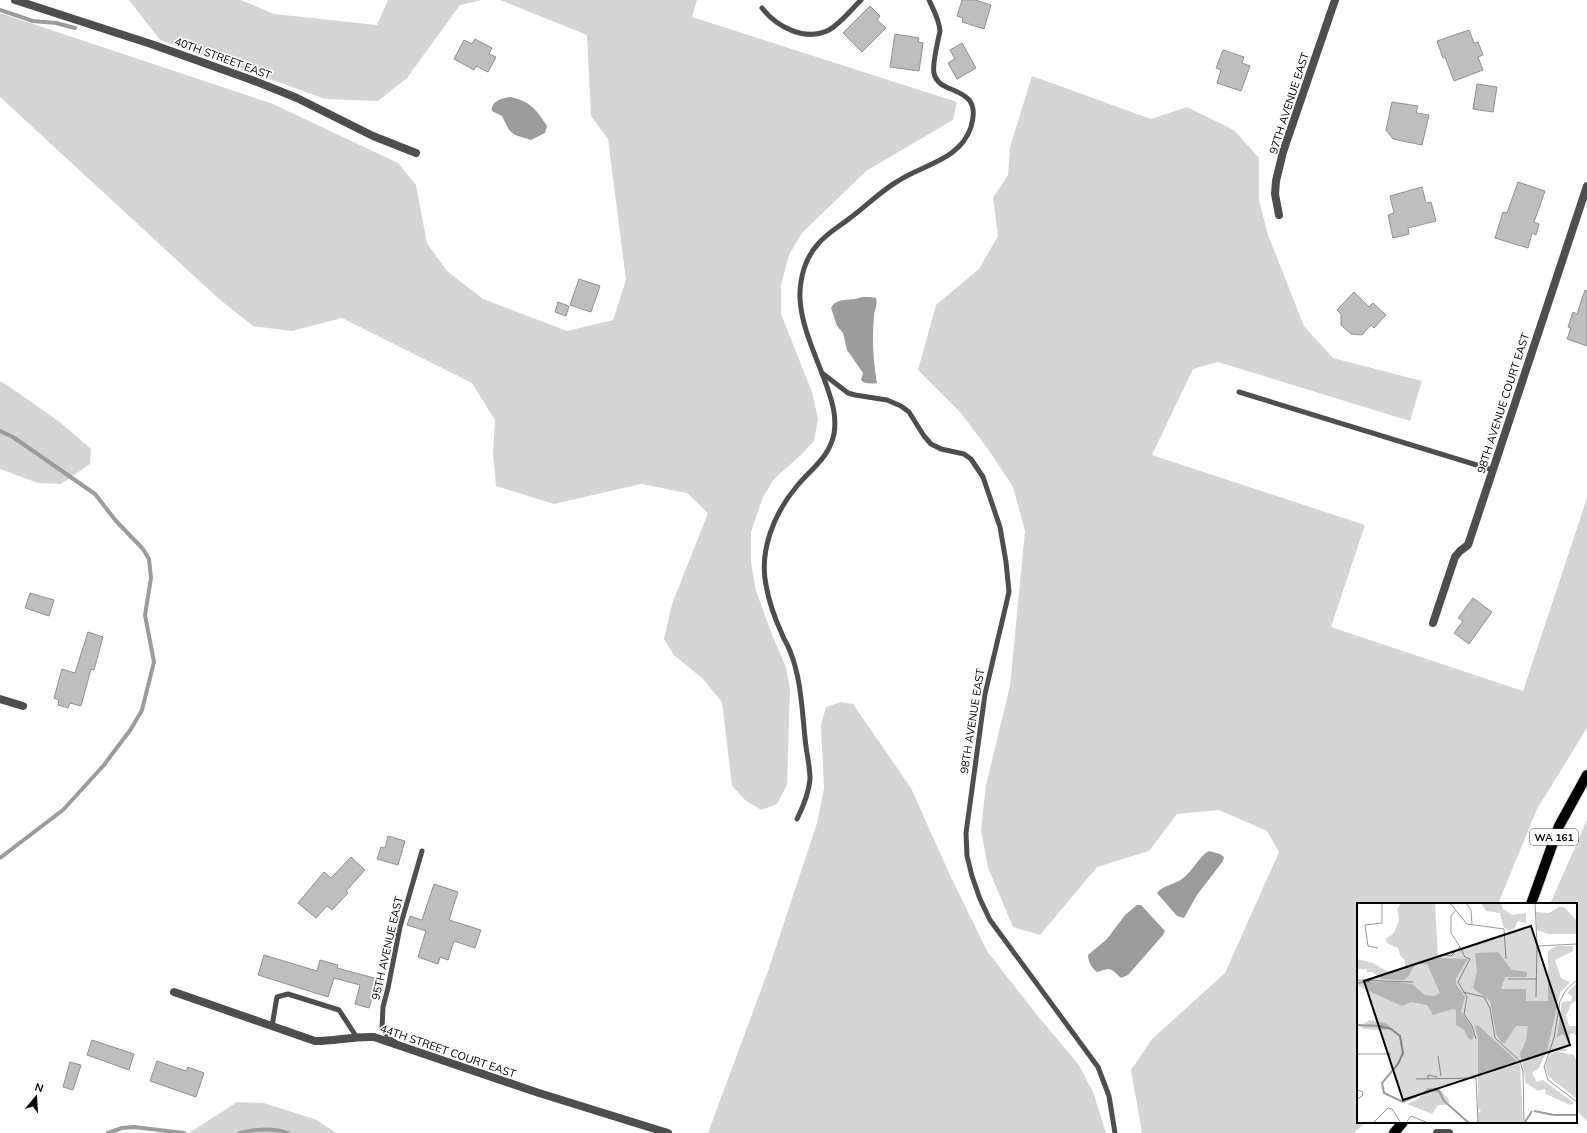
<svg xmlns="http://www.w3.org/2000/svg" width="1587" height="1133" viewBox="0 0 1587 1133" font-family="Mulish,sans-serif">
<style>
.green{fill:#d5d5d5}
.water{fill:#9c9c9c}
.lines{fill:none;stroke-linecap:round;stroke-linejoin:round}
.stream{stroke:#9c9c9c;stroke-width:4}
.building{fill:#bebebe;stroke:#929292}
.primary-casing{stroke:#dbdbdb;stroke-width:12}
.lane{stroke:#4e4e4e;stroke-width:5}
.street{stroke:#4e4e4e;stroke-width:8}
.primary{stroke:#000;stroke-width:10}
.labels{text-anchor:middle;stroke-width:3.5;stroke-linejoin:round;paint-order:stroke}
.shield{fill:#fff;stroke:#4c4c4c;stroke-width:1}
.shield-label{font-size:10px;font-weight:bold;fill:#000}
.street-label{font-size:11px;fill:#000;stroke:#fff}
.inset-river{fill:none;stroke:#9c9c9c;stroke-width:2}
.inset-road{fill:none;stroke:#999;stroke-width:1}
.view{fill:#000;fill-opacity:0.15;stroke:#000;stroke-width:2}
.inset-edge{fill:none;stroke:#000;stroke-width:2}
</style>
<rect width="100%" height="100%" fill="#fff"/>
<g class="green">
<polygon points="129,0 241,0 274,14 377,25 388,0 482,0 460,5 407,78 378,101 325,99 160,40"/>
<polygon points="500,0 697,0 692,17 957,102 953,120 866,171 802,233 789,255 781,285 781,314 812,392 818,419 814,441 802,454 774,479 763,497 751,532 751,562 756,591 773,637 786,667 790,689 787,785 777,804 761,810 745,800 732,786 722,702 703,679 674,655 664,639 672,604 708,513 687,493 641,484 554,504 496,486 493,453 495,420 472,383 342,318 292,331 253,326 219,299 0,97 0,13 273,104 398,163 416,185 427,243 447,271 483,299 567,331 613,320 626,280 608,139 591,116 587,35"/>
<polygon points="1032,76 1151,119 1187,107 1234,130 1259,158 1259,200 1268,235 1304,326 1333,358 1422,381 1410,421 1218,362 1193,369 1152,455 1365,525 1331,627 1523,691 1587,498 1587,728 1537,809 1498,904 1358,904 1358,1122 1366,1122 1354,1133 1142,1133 1131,1070 1152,1039 1225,973 1279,852 1267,831 1219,810 1177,814 1149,851 1097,867 1040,935 1013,927 988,868 981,830 986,785 1010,686 1025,531 1013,487 988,449 961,413 918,370 936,305 979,269 998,236 993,198 1008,175 1010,147"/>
<polygon points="0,381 7,385 61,423 91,449 90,464 61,484 38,483 0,469"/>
<polygon points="841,702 853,704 911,788 949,873 987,951 1037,1015 1079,1065 1093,1092 1106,1133 708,1133 768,971 817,823 824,788 821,725 826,707"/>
<polygon points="1587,820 1587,1121 1576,1110 1576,904 1550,904"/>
<polygon points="237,1102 264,1103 317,1120 336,1133 189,1133"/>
</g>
<g class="water">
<path d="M510 97C530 101 536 109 547 126L545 133 531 140 515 135 509 130 502 116 492 111C491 101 502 98 510 97Z"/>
<path d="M862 297H870L876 298C878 306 874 310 874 317 872 338 873 361 877 383 871 384 864 384 861 380L863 373 847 350 843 333 837 326 831 308C837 296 851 302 862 297Z"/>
<path d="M1209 851 1220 854 1224 857 1223 861 1197 895 1184 918 1177 916 1157 893C1163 885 1174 885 1182 879 1192 872 1199 856 1209 851Z"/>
<path d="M1137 905H1141L1165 931 1163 935 1128 975 1121 978C1110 967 1110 968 1097 972 1092 968 1088 962 1088 955L1107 939 1125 915Z"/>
</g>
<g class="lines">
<g class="stream">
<polyline points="0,10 33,21 56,23 75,28"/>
<polyline points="0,431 13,437 95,494 116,521 143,549 149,559 151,578 145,615 154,662 142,710 131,729 104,765 63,810 0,858"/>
<polyline points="108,1133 122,1128 134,1127 184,1133"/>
<path d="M240 1133C256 1129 272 1127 288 1133"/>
</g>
</g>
<g class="building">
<polygon points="962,0 975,0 991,5 984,29 962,22 963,18 957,16"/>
<polygon points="870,6 880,16 877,20 886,28 862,52 843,33"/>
<polygon points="1469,30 1474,43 1478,42 1483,55 1478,57 1483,70 1454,81 1445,57 1443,58 1437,41"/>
<polygon points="895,34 919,38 918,42 923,43 919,71 890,67"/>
<polygon points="475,39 492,48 489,54 496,57 488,72 476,66 474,70 454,59 464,40 472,44"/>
<polygon points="962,43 976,68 957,79 948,63 955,59 950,50"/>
<polygon points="1223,50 1244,57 1242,63 1250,66 1241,91 1217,83 1221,70 1216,68"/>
<polygon points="1477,84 1497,87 1493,112 1473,109"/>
<polygon points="1392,102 1418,106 1416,113 1429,115 1422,145 1393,139 1386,130"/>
<polygon points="1518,182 1545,191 1534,222 1539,224 1536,235 1532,233 1528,248 1495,238 1503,212 1507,213"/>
<polygon points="1422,187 1426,203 1431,202 1436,221 1408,228 1409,234 1393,238 1388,215 1394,213 1390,196"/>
<polygon points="579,279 600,286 591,312 570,305"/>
<polygon points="1585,290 1587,291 1587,346 1567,339 1571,328 1568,327 1573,312 1577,314"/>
<polygon points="1354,292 1369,307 1373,303 1386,315 1374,328 1371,325 1362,335 1351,334 1341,325 1341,314 1337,310"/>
<polygon points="558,302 569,306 566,316 555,312"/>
<polygon points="30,593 54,600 49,616 25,608"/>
<polygon points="1473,598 1492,612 1469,644 1454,633 1463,621 1458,618"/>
<polygon points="88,632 103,637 94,670 91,669 81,706 70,703 68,708 58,705 59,700 54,698 62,669 75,673"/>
<polygon points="388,836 405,841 398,865 377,859 381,847 385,848"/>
<polygon points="351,857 365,870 346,891 348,893 332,910 327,906 316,918 298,903 324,872 331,878"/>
<polygon points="434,884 458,892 449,920 481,930 475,948 454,941 448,960 440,957 438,964 418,957 426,931 407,925 410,916 422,920"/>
<polygon points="264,955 317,971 320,960 338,965 337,968 378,979 377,980 381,981 378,990 375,989 369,1008 355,1004 360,985 334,978 328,997 258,975"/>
<polygon points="92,1040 134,1054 129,1070 87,1055"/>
<polygon points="157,1061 186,1071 188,1067 204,1073 196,1097 150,1081"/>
<polygon points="70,1062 81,1065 73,1090 63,1087"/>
</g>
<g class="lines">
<g class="primary-casing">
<g id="primary">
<polyline points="1531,904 1559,826 1587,775"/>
<polyline points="1394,1133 1403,1122"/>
</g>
</g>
<g class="lane">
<path d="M762 8C777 27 805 42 829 30 841 23 851 10 861 0"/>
<polyline points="822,373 848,393 855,395 887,400 901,406 909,412 924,436 931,444 941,449 964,454 971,459 983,477 1000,527 1006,562 1009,592 985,694 966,833 967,856 972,876 980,899 990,920 1098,1067 1109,1096 1115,1133"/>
<polyline points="1239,392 1493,470"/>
<path d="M797 819C803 807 809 793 810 779 810 766 806 751 805 738 802 709 801 678 790 651 788 645 784 640 782 634 775 619 769 602 766 585 759 551 774 513 797 486 811 469 829 458 834 434 837 416 832 401 826 384 815 353 795 315 801 282 803 268 809 254 818 244 826 234 840 226 850 218 866 206 881 191 898 181 924 164 960 160 971 127 984 83 938 97 934 73 932 64 938 41 940 31 939 19 934 11 929 0"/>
<polyline points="272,1026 277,997 288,994 339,1010 356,1036"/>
<polyline points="395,1042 390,1039 382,1029 383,1007 388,988 400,927 422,851"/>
</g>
<g class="street">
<polyline points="15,0 151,44 252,80 297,98 373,136 416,153"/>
<polyline points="1279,215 1275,194 1276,181 1283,152 1335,0"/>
<polyline points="1433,623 1455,557 1460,551 1468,545 1587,186"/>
<polyline points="0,699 23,706"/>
<path d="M174 992 315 1041C335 1041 354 1036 374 1037L539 1093 668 1133"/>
<polyline points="1437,1133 1449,1133"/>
</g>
<use href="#primary" class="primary"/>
</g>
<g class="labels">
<rect class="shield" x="1530" y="829" width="48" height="16" rx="3"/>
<g class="shield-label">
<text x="1554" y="841">WA 161</text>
</g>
<g class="street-label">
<text transform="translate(223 58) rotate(20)" y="4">40TH STREET EAST</text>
<text transform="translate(1289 103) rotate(-72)" y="4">97TH AVENUE EAST</text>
<text transform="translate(1503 403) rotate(-72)" y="4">98TH AVENUE COURT EAST</text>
<text transform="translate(972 721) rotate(-81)" y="4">98TH AVENUE EAST</text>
<text transform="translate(387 948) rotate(-77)" y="4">95TH AVENUE EAST</text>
<text transform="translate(448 1051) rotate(19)" y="4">44TH STREET COURT EAST</text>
</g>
</g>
<g transform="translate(1357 903)">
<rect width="220" height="220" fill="#fff"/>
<path d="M44 0H78L81 55 111 56 99 75V81L108 94 104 108 114 123 117 133 115 137 111 135 107 127 99 122V107L96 106 76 112 70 102 54 99 45 103 1 83 3 79H39L55 81 68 92 78 93 83 90 70 61 59 60 50 75 45 77 25 76 15 69H10V66H0V56L16 60 31 69 48 67V58L43 52 41 45 30 40 29 36 37 30 42 17 40 6ZM124 0H144L146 6 155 12 169 10V20L161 18 157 26 150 27 146 23 143 10 129 8ZM202 4H207L220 18V31H192L180 27 179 9 192 10ZM200 43H216V48L198 57 204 75 213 79 203 90 190 148 182 165 175 170 180 179 186 177 217 200 213 202 189 191 188 186 181 188 169 180 163 151 169 138 171 123H159L148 140H145L139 131 133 98 116 85 120 68 118 50 141 49 155 67 170 69V74H148L144 86H169V98H191V48ZM219 81 220 97 214 101 209 113 212 123H220V133L215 130 213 132V141L206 131 200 134 205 99 214 98 215 93 210 90ZM13 117 28 120 33 123 28 127 8 126 2 123ZM121 122 163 161 166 220H121V210L124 208 121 205V136L118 124ZM199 148 217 152 220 159V196L191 173 188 164 191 154ZM70 185H82L92 197 91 202H81L75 211 50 201 61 196Z" fill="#d5d5d5"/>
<path class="inset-river" d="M0 80 13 78M0 122 23 123 34 126 43 133 46 150 41 161 25 180 27 190 46 199 73 187 82 188 87 198 112 220M177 208 197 212H220M168 219 175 208"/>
<path class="inset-road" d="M93 0 110 21 147 26 149 56M109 0 114 7 115 21M178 0 180 42 179 94M98 8 94 13V30L103 44M180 43 220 41M21 45 11 43 8 22 25 20V0M88 52 94 53 103 44 108 54 113 56 101 79 110 94 107 111 115 123 119 136M151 76H180M0 77 56 79M220 77 209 87 203 98 197 135 187 164 191 177 220 199M106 89 127 94 133 105 138 135 163 158 166 169 167 220M0 151H34M191 152 197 147H209M81 153 84 173M59 176 119 175 121 220M71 176V172L80 174M0 187 6 189 5 193 0 196M16 220 31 205 35 206 44 220M49 220 54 213 71 220"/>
<path class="view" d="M174 23 213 142 46 197 7 78Z"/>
<rect width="220" height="220" class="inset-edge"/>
</g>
<g transform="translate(36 1097) rotate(18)" stroke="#ffffff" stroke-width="3" paint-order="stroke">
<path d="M0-3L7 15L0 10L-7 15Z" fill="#000000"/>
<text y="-6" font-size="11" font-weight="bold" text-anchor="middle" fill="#000000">N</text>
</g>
</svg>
